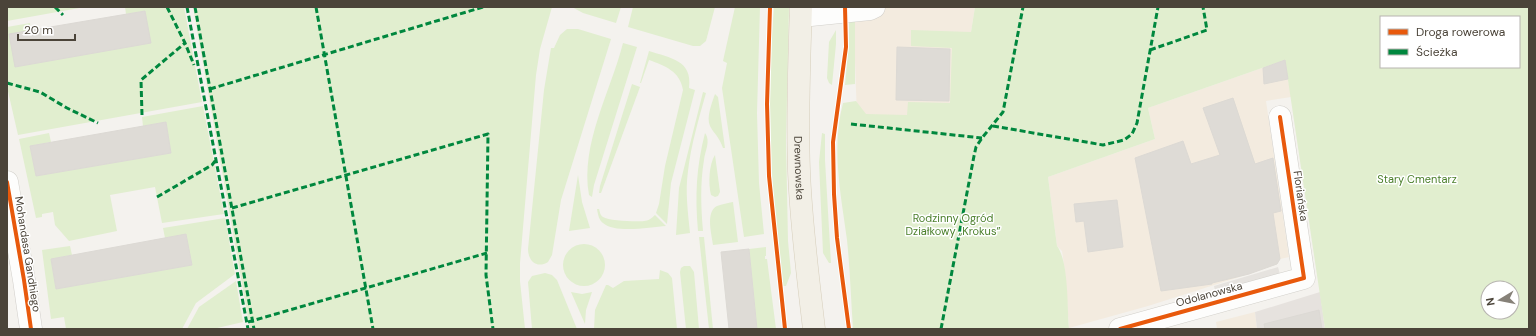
<svg xmlns="http://www.w3.org/2000/svg" width="1536" height="336" viewBox="0 0 1536 336" font-family="'DM Sans',sans-serif">
<style>
.commercial{fill:#f3ebdf}
.industrial{fill:#e6e2de}
.green{fill:#e1eecf;fill-rule:evenodd}
.parking{fill:#e6e3df}
.building{fill:#dedbd6;stroke:#dcd9d4}
.lines{fill:none;stroke-linecap:round;stroke-linejoin:round}
.minor-casing{stroke:#d2d0cb;stroke-width:23}
.major-casing{stroke:#d6cebb;stroke-width:23}
.minor{stroke:#fdfdfc;stroke-width:22}
.major{stroke:#f2efe6;stroke-width:22}
.quiet{stroke:#00873e;stroke-width:3;stroke-dasharray:6 3;stroke-linecap:butt}
.cycleway-casing{stroke:#fff;stroke-width:6}
.cycleway{stroke:#e8590c;stroke-width:4}
.labels{text-anchor:middle;stroke-width:3;stroke-linejoin:round;paint-order:stroke}
.street-label{font-size:11px;fill:#4b4439;stroke:#fff}
.park-label{font-size:11px;fill:#4a7f2a;stroke:#fff}
</style>
<rect width="100%" height="100%" fill="#f4f2ee"/>
<g class="commercial">
<polygon points="855,7 975,7 957,121 857,118 854,31"/>
<polygon points="1285,60 1291,97 1266,101 1289,257 1280,259 1277,264 1252,273 1148,306 1069,328 1065,272 1062,251 1057,246 1048,177 1155,139 1148,108"/>
<polygon points="1255,312 1257,329 1217,329 1216,322"/>
</g>
<polygon class="industrial" points="1320,292 1325,329 1257,329 1255,312"/>
<g class="green">
<polygon points="7,7 85,7 7,21"/>
<polygon points="125,7 184,7 202,102 18,135 7,87 7,27 30,23 31,31 15,67 150,43 145,11 126,14"/>
<polygon points="193,7 552,7 540,49 536,75 520,263 520,281 525,329 250,329"/>
<polygon points="572,7 621,7 616,23 583,13"/>
<polygon points="633,7 715,7 706,41 700,46 693,46 628,27"/>
<polygon points="735,7 760,7 757,113 759,183 764,234 744,237 722,88 727,63 723,61"/>
<path d="M774 7H789L786 140 788 241 791 273 786 286H782C771 194 766 100 774 7Z"/>
<path d="M975 7H1529V329H1325L1285 60 1148 108 1155 139 1048 177 1057 246C1069 262 1067 307 1069 328L853 329C851 300 850 269 847 240 841 195 831 149 843 103L856 101 866 114 907 115 908 102 950 103 952 48 911 46V30L971 32ZM1381 17H1519V67H1381ZM1488 288H1512V312H1488Z"/>
<polygon points="849,20 855,21 855,84 845,85 849,41"/>
<path d="M567 29H578L611 39 561 200 552 255 548 262C537 269 528 261 528 249L544 90 551 48H554L560 35Z"/>
<polygon points="836,30 836,44 832,85 829,83 827,78 829,42"/>
<path d="M623 43 637 47 594 185 592 197 589 195C580 144 611 91 623 43Z"/>
<path d="M649 51C670 58 693 60 689 88L695 90 671 183 667 224 656 213 659 204 665 166 683 90C680 71 665 66 649 60L641 83H640Z"/>
<polygon points="632,84 640,87 601,193 599,193 600,186"/>
<path d="M703 92 706 93C699 118 691 145 688 171 685 192 688 212 690 233L676 235 679 188Z"/>
<path d="M715 94 718 97 725 148H723C719 136 714 134 710 126 706 117 712 103 715 94Z"/>
<polygon points="203,106 224,214 162,223 155,187 110,195 117,231 69,241 55,225 53,212 42,214 42,217 36,218 19,139 49,133 51,142 30,146 36,176 171,153 166,122 143,126 142,117"/>
<path d="M705 133C711 141 705 151 704 160 700 184 701 207 703 231H698C695 196 696 168 705 133Z"/>
<polygon points="822,133 825,134 825,160 831,263 829,263 823,253 819,162"/>
<path d="M715 155 720 192 718 196 715 197 711 195C708 184 709 164 715 155Z"/>
<polygon points="578,175 582,202 590,228 569,231"/>
<path d="M733 202 738 242 713 245C712 235 705 212 717 206 722 204 728 203 733 202Z"/>
<path d="M597 209H599C600 212 600 215 603 217 609 221 637 222 644 221 648 221 652 218 655 215L666 226C651 227 615 234 603 223 599 220 598 215 597 209Z"/>
<polygon points="225,218 235,274 196,303 182,329 66,329 64,317 51,319 42,250 70,246 72,255 51,259 56,289 192,265 186,235 165,238 163,228"/>
<polygon points="699,237 704,237 713,329 709,329"/>
<circle cx="584" cy="265" r="21"/>
<polygon points="766,247 766,256 765,256 765,259 767,259 776,329 757,329 749,249"/>
<polygon points="684,266 690,266 694,272 699,329 686,329 680,272 681,268"/>
<polygon points="660,270 668,273 672,278 677,329 594,329 595,310 606,285 608,285 613,288 624,281 659,279"/>
<polygon points="545,273 552,275 557,280 577,329 532,329 528,282 532,276"/>
<polygon points="236,281 243,322 213,329 187,329 199,307"/>
<polygon points="571,292 582,294 592,292 586,310 585,324"/>
</g>
<polygon class="parking" points="1278,267 1281,278 1216,296 1214,286"/>
<g class="building">
<polygon points="145,11 151,43 15,67 9,34"/>
<polygon points="897,47 950,49 949,101 896,100"/>
<polygon points="1285,60 1288,79 1264,84 1263,68"/>
<polygon points="1233,98 1255,164 1273,158 1281,211 1273,213 1280,259 1277,264 1249,274 1212,283 1212,284 1161,291 1135,158 1183,141 1191,164 1220,155 1203,108"/>
<polygon points="166,122 171,153 36,176 30,146"/>
<polygon points="1117,200 1123,247 1088,252 1084,221 1076,222 1074,204"/>
<polygon points="186,234 192,265 56,289 51,259"/>
<polygon points="749,249 757,329 729,329 721,252"/>
<polygon points="1319,310 1322,329 1265,329 1264,324"/>
</g>
<g class="lines">
<g class="minor-casing">
<g id="minor">
<polyline points="801,16 870,9 874,7"/>
<polyline points="7,182 24,280 31,329"/>
<polyline points="1120,329 1304,278 1280,117"/>
</g>
</g>
<g class="major-casing">
<g id="major">
<path id="s1" d="M801 7C799 62 797 117 799 171 801 224 808 277 814 329"/>
</g>
</g>
<use href="#minor" class="minor"/>
<use href="#major" class="major"/>
<g class="quiet">
<polyline points="55,7 63,15"/>
<polyline points="167,7 185,43 194,65"/>
<polyline points="187,7 248,329"/>
<polyline points="195,7 254,329"/>
<polyline points="316,7 373,329"/>
<polyline points="1150,50 1207,30 1203,7"/>
<polyline points="7,83 40,92 67,108 98,123"/>
<polyline points="210,89 483,7"/>
<polyline points="142,115 141,80 185,43"/>
<polyline points="851,124 982,138"/>
<polyline points="993,126 1103,145 1124,140 1132,134 1137,123 1158,7"/>
<polyline points="157,197 212,165 216,160"/>
<polyline points="232,208 488,134 486,275 493,329"/>
<polyline points="248,322 487,253"/>
<polyline points="941,329 974,156 976,147 982,138 1003,112 1023,7"/>
</g>
<g class="cycleway-casing">
<g id="cycleway">
<polyline points="770,7 767,104 769,176 785,329"/>
<polyline points="845,7 846,47 833,142 834,194 837,238 849,329"/>
<polyline points="7,182 24,280 31,329"/>
<polyline points="1120,329 1304,278 1280,117"/>
</g>
</g>
<use href="#cycleway" class="cycleway"/>
</g>
<g class="labels">
<g class="street-label">
<text dy="4" stroke="none"><textPath href="#s1" startOffset="161">Drewnowska</textPath></text>
<text transform="translate(1301 196) rotate(82)" y="4">Floriańska</text>
<text transform="translate(28 254) rotate(81)" y="4">Mohandasa Gandhiego</text>
<text transform="translate(1209 294) rotate(-15)" y="4">Odolanowska</text>
</g>
<g class="park-label">
<text x="1417" y="183">Stary Cmentarz</text>
<text x="953" y="222">Rodzinny Ogród<tspan x="953" dy="13">Działkowy „Krokus”</tspan></text>
</g>
</g>
<rect width="1536" height="336" fill="none" stroke="#4b4439" stroke-width="16"/>
<rect x="1380" y="16" width="140" height="52" fill="#ffffff" stroke="#b7b4b0"/>
<rect x="1388" y="29" width="20" height="6" fill="#e8590c" stroke="#b7b4b0"/>
<text x="1416" y="36" font-size="12" fill="#4b4439">Droga rowerowa</text>
<rect x="1388" y="49" width="20" height="6" fill="#00873e" stroke="#b7b4b0"/>
<text x="1416" y="56" font-size="12" fill="#4b4439">Ścieżka</text>
<g transform="translate(1500 300) rotate(260)"><circle r="19" fill="#ffffff" stroke="#b7b4b0"/>
<path d="M0-3L7 15L0 10L-7 15Z" fill="#868178"/>
<text y="-6" font-size="11" font-weight="bold" text-anchor="middle" fill="#4b4439">N</text>
</g>
<path d="M18 34v6h57v-6" fill="none" stroke="#4b4439" stroke-width="2"/>
<text x="24" y="34" font-size="12" fill="#4b4439" stroke="#ffffff" stroke-width="3" paint-order="stroke">20 m</text>
</svg>
